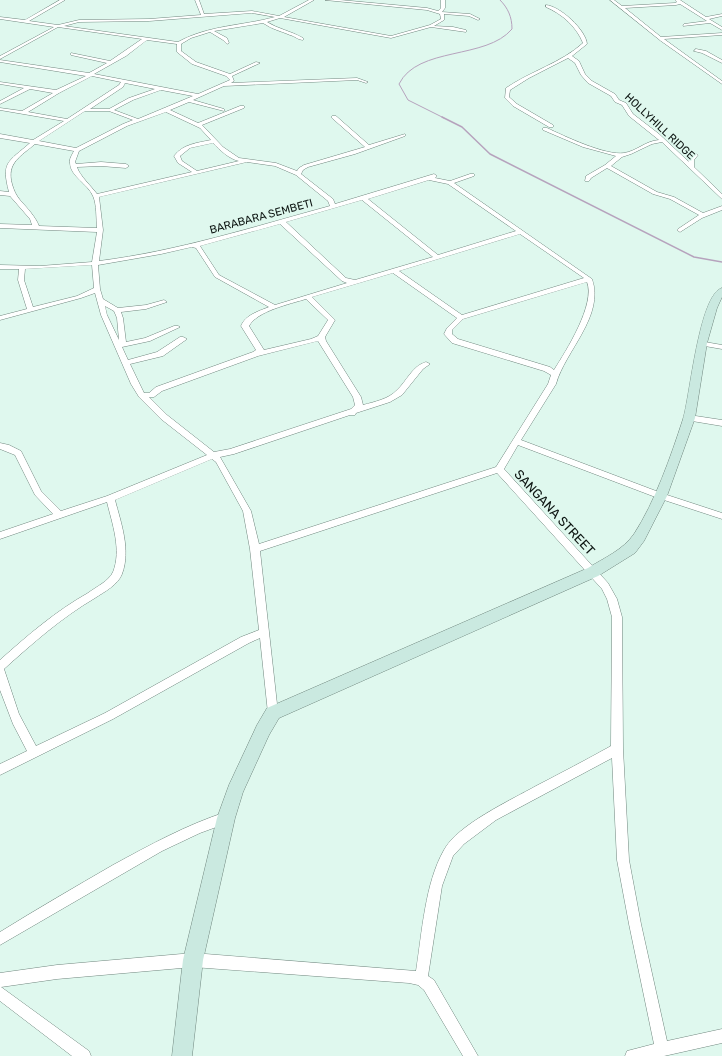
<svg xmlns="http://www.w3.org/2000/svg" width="722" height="1056" viewBox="0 0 722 1056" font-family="Rubik,sans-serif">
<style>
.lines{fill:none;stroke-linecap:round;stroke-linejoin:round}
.stream-far1{stroke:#b6a3bd;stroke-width:1}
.stream{stroke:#b6a3bd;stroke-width:1.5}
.street-casing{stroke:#71877f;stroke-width:1}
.secondary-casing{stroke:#71877f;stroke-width:1}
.street{fill:#fff;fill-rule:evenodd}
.secondary{fill:#cae9e0;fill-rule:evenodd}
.labels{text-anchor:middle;stroke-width:3;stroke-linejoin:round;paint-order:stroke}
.far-street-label{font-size:11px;fill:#0c1411;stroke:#dff8ee}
.street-label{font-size:13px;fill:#0c1411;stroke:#dff8ee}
</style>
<rect width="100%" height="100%" fill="#dff8ee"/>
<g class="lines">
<path class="stream-far1" d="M444 118 408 100 399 84C418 46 486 60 512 29 512 17 508 8 500 0"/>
<polyline class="stream" points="442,117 462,127 490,154 694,257 722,262"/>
<g class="street-casing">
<g id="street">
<path d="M60 0H65L29 21 58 25 79 20 149 19 201 15 195 0H199L204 14 252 11 279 16 309 0H314L284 17 391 36 430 25 441 19 440 14 427 10 325 0H340L427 8 438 11 441 8V0H445V8L442 12 470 14 480 19 478 20 469 16 444 14V20L434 26 453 27 466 30V32L431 27 391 38 280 18 267 22C278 29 291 31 303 38V40C298 40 295 36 290 35 278 30 274 30 263 23L214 31 227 38 229 43 227 44 223 40 210 32 191 38 181 44V51L196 62 230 74 256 62 260 63 232 76 234 81 231 83 357 78 368 82 366 83 357 80 224 86 193 100 224 109V111L189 102 170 110 198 123 240 106H244V108L202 125 223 147 239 158 276 163 297 171 299 168 304 165 365 147 332 118V116H336L369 145 405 134V136L355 154 308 167 303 170 301 174 333 199 335 204 434 174 437 176 435 178 450 181 470 174H474V176L454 183 592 279C605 316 565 351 556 384L521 440 664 494 722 513V519L658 498 518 445 504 469 608 583 617 599 622 617 623 749 629 860 641 924 667 1041 722 1029V1043L664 1056H625L627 1051 654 1044 629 924 617 860 612 758 496 820 464 844 453 856 442 886 428 976 434 980 478 1056H463L424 990 418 985 409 983 193 967 57 979 1 987 89 1051 91 1056H72L0 1001V973L57 965 193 953 416 971C422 933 425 883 444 850 457 825 511 800 536 786 561 773 586 760 611 746L612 617 607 599 602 589 497 473 260 551 278 713 277 716 273 718 269 716 268 713 260 638 249 643 113 719 0 775V764L27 751 13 724 0 690V660C28 635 56 611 88 593 96 587 109 581 113 572 122 550 112 523 107 502L0 539V532L53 514 35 495 15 455 0 449V443L9 445 21 451 41 491 61 511 107 496 207 455 161 419 139 397 131 384 101 315 95 293 81 298 0 320V316L27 309 18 280 19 269H0V265L40 266 92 262 97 232 0 228V224L32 225 30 219 10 196 0 195V191L9 192C1 162 8 162 30 143L0 138V134L33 140 64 121 0 110V108L22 111 53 93 30 89 0 104V101L24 88 0 84V82L56 90 86 76 0 62V60L89 73 107 63 71 55V53L110 61 142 39 58 27 0 59V56L54 27 0 19V17L25 20ZM252 13 275 17C242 26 209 25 178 42L64 26 79 22 149 21ZM147 40 177 44V52L192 64 226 76 230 80 198 94 94 74 126 56ZM92 76 121 82 119 85 67 119 28 112 59 93ZM125 83 155 89 129 98 109 109H90L123 87ZM161 90 193 96 138 119 114 110 133 100ZM85 111H109L133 120 123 124 76 148 39 141ZM166 112 200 128 211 140C197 143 183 144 174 156L178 163 192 172 97 194C92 187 79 175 77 167L101 166 126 168 129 166 126 164 101 162 76 164 75 162 79 151 127 126ZM213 143C220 150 229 159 239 161L197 171 182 161 180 156 190 148ZM35 144 74 151C72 155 69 159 70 163 70 176 88 184 93 196 97 205 96 218 97 228L39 226C35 216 27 208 20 200 16 195 14 191 12 184 6 163 21 156 35 144ZM247 162 275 166 296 175 328 201 330 206C253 227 178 251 99 261L103 230 99 197ZM429 180 448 184 516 231 438 255 368 199ZM362 200 433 257 355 280 346 278 286 222ZM280 224 342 281 347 283 275 305 219 275 200 246ZM520 234 584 278 462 315 399 271ZM192 247 196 248 215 277 269 307C259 311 245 315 241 326L256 350 253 352 156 387 149 393H144L130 364 163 356 187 339 183 337H180L157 352 128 360 122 347 150 341 180 327 178 326H174L145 338 126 342 123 318 121 312 146 309 167 302 164 300 146 305 118 308 103 299 100 289 98 265 161 254ZM92 265 94 288 77 296 33 307 24 280 25 269ZM393 273 457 318 447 328 444 334 452 343 544 371 551 375 548 384 496 467 259 544 251 511 220 457 234 454 350 415H355L356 413 390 402 402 395 423 369 430 364 426 362C412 366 407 381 397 390 389 399 374 402 363 405L361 397 326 341 325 337 335 320 312 297ZM587 282C596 304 566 351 554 370L550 367 458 339 452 334V330L463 319ZM306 299 328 320 318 336 311 339 264 350 249 326C257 311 290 304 306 299ZM105 306 114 311 117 318 119 340 107 315ZM318 341 353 397 355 405 351 409 230 449 214 452 167 415 149 397H154L162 391 258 356ZM212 459 216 462 243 511 250 549 259 630 241 637 105 713 36 746 19 714 4 669C33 643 61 618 95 598 104 592 118 585 122 574 131 550 121 523 115 500Z"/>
<polygon points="610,0 614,0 622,6 675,3 677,2 675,0 680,0 706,17 722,14 722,16 709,19 722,27 722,30 710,23 683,26 684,24 707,21 680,4 676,5 625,8 661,37 722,33 722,35 664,39 722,81 722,84 661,41"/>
<path d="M546 5C560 6 586 30 587 44L572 56 579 61 585 74 592 81 615 94 619 100 626 103 633 114 659 134 689 162 688 160 693 154H697L698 155 694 160V167L722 194V199L662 142 652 144 631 154 622 157 611 166 657 192 674 197 703 213 722 206V210L702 218 680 232 677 230 678 229 699 215 670 199 653 194 607 168 591 178 589 181H585L586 176 605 165 616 156 583 147 543 130V128H547C564 136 606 156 624 153 637 151 645 141 659 140L629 116 622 105 615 102 611 96 588 83 581 75 575 63 568 58 529 78 510 90 509 97 517 104 553 125V127H549L513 106 505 98 506 88C531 71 561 63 583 43 576 26 562 14 546 7Z"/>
<polygon points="696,49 706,51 722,60 722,63 702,53 694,51"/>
<polygon points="699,341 722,345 722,349 699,345"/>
<polygon points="689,415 722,420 722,426 686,420 685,418"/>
<path d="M226 812 230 814 232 818 230 822 200 833 162 851 0 945V932C37 909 75 887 113 865 150 845 186 825 226 812Z"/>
</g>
</g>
<g class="secondary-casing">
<path id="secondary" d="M722 288V297L717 308 707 343 695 418 667 496 644 541 635 553 598 576 279 718 269 735 243 792 235 818 203 960 192 1056H172L183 960 217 818 229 785 257 725 267 708 588 568C604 558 623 550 634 534 655 502 671 456 683 419 690 397 699 294 722 288Z"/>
</g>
<use href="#street" class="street"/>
<use href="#secondary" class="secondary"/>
</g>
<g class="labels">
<g class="far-street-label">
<text transform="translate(660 126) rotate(43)" y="4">HOLLYHILL RIDGE</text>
<text transform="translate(261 216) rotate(-15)" y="4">BARABARA SEMBETI</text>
</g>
<g class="street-label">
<text transform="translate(555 512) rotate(47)" y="5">SANGANA STREET</text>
</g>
</g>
</svg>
